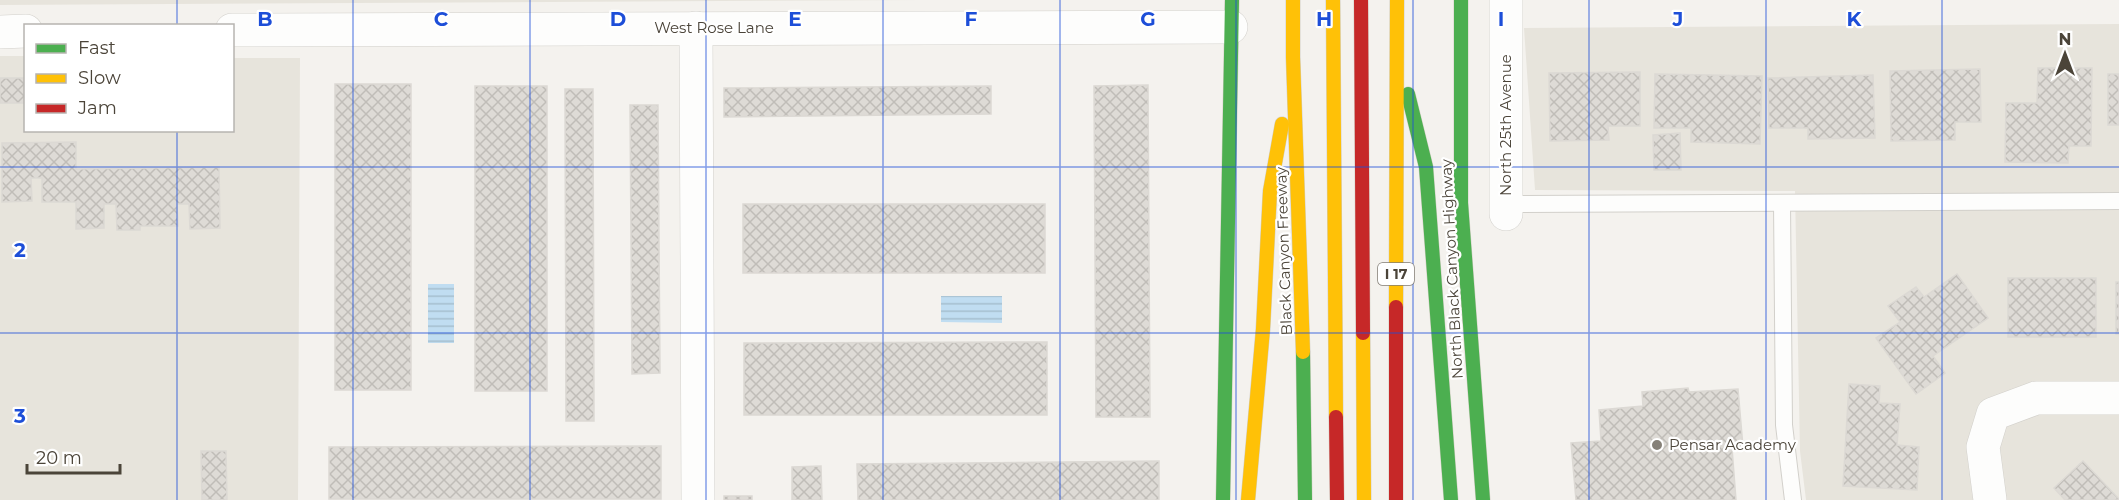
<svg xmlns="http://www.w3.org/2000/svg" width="2119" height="500" viewBox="0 0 2119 500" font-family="Montserrat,sans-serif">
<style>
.residential{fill:#e7e4dc}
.water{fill:url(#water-rules)}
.building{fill:url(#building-cross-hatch);stroke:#dcd9d4;stroke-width:1.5}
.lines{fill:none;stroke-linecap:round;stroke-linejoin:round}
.lane-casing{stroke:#d2d0cb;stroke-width:18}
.street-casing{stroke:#d2d0cb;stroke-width:34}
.fast-casing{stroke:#d3cfc5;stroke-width:15}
.slow-casing{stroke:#d3cfc5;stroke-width:15}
.jam-casing{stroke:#d3cfc5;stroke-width:15}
.lane{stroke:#fdfdfc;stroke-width:16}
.street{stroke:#fdfdfc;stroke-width:33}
.fast{stroke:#4caf50;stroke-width:14}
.slow{stroke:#ffc107;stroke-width:14}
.jam{stroke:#c62828;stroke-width:14}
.grid{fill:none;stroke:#1d4ed8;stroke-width:1.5;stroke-opacity:0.55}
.poi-dot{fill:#868178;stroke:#fff;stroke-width:2}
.labels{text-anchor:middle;stroke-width:4.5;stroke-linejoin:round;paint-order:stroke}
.shield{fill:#fff;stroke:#817c74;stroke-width:1.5}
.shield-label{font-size:14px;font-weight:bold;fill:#4b4439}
.street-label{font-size:15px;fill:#4b4439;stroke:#fff}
.poi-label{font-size:15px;fill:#4b4439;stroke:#fff;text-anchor:start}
.grid-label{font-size:20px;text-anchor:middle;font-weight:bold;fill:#1d4ed8;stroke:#fff;stroke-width:4.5;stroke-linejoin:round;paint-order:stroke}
</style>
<defs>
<pattern id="water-rules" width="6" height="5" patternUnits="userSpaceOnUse" patternTransform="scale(1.5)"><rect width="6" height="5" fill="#c0ddf1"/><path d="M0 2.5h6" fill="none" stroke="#a6bfcf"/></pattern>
<pattern id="building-cross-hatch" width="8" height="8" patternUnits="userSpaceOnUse" patternTransform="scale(1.5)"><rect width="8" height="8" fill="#dedbd6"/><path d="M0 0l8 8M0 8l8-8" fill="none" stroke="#c0bdb8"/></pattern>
</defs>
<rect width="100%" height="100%" fill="#f4f2ee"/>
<g class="residential">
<polygon points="0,0 922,0 0,5"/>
<polygon points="2119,24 2119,500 1806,500 1800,451 1795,191 1535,190 1524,28"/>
<polygon points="0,56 25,56 26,130 232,130 233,58 300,58 298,500 0,500"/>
</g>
<g class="water">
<rect x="428" y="284" width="26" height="59"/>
<polygon points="941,296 1002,296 1002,323 941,322"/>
</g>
<g class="building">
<polygon points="2038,68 2092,68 2091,146 2069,146 2068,163 2005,162 2006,103 2037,103"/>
<polygon points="1980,69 1981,122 1955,122 1955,140 1891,141 1890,71"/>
<polygon points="1640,72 1640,126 1608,126 1609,140 1550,141 1549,73"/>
<polygon points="1655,74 1762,76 1760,144 1691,142 1691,128 1654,128"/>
<rect x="2108" y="74" width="11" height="51"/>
<polygon points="1873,75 1875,138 1808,139 1808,128 1769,128 1768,78"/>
<rect x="0" y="78" width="26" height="25"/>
<rect x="335" y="84" width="76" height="306"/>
<polygon points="1148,85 1150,417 1096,417 1094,86"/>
<rect x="475" y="86" width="72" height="305"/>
<polygon points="991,86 991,114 724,117 724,88"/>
<polygon points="565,89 593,89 594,421 566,421"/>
<polygon points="630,105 658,105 660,373 632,374"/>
<polygon points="1680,133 1681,170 1654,170 1653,135"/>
<polygon points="76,142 76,169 219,167 220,228 190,229 189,204 177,204 178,226 140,226 140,230 117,230 116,204 104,204 104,228 76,229 76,202 42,202 42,178 31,178 32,201 2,202 2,143"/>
<rect x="743" y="204" width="302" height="69"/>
<polygon points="1957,274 1988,318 1933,356 1945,373 1916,394 1876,338 1900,322 1888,306 1916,287 1924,297"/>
<rect x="2008" y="278" width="88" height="59"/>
<rect x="2116" y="282" width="3" height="52"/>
<polygon points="1047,342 1047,415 744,415 744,343"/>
<polygon points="1849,384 1880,386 1879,403 1900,404 1897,445 1919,447 1917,490 1843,486"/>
<polygon points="1688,388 1689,392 1738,389 1743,447 1732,448 1736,500 1576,500 1571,443 1601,441 1599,410 1643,406 1642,392"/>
<polygon points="661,446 661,499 329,499 329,447"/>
<polygon points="201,451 226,451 227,500 202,500"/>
<polygon points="1159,461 1159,500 858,500 857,464"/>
<polygon points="2083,461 2119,499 2119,500 2065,500 2054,488"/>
<polygon points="821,466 822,500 792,500 792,467"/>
<rect x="724" y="496" width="28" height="4"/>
</g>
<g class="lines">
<g class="lane-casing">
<g id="lane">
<polyline points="1782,203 1784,425 1793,500"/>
<polyline points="1506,204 2119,201"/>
</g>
</g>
<g class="street-casing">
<g id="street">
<polyline points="1506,0 1506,214"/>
<polyline points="696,28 698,500"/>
<polyline points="232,30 1231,27"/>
<polyline points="0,32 26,31"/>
<polyline points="1990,500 1983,447 1993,414 2036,398 2119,398"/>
</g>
</g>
<g class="fast-casing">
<g id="fast">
<polyline points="1461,0 1461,203 1483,500"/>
<polyline points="1408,94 1426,167 1451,500"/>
<polyline points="1303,352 1305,500"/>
<polyline points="1223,500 1232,0"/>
</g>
</g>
<g class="slow-casing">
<g id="slow">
<polyline points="1293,0 1293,57 1303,352"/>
<polyline points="1333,0 1336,417"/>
<polyline points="1396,307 1397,0"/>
<polyline points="1363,333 1364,500"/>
<polyline points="1248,500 1263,329 1270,191 1282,124"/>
</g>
</g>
<g class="jam-casing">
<g id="jam">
<polyline points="1361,0 1363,333"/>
<polyline points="1336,417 1337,500"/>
<polyline points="1396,500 1396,307"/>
</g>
</g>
<use href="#lane" class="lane"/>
<use href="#street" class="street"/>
<use href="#fast" class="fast"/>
<use href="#slow" class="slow"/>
<use href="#jam" class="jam"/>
</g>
<path class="grid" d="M177 0V26M353 0V500M530 0V500M706 0V500M883 0V500M1060 0V500M1236 0V500M1413 0V500M1589 0V500M1766 0V500M1942 0V500M177 130V500M0 167H2119M0 333H2119"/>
<circle class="poi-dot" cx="1657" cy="445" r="6"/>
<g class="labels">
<rect class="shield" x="1378" y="263" width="36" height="22" rx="4.5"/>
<g class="shield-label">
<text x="1396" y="279">I 17</text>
</g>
<g class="street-label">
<text x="714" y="33">West Rose Lane</text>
<text transform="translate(1506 125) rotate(-90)" y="5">North 25th Avenue</text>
<text transform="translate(1284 251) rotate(-92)" y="5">Black Canyon Freeway</text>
<text transform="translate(1452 269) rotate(-93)" y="5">North Black Canyon Highway</text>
</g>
<g class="poi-label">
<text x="1669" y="450">Pensar Academy</text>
</g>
</g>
<g class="grid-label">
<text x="265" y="26">B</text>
<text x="441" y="26">C</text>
<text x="618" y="26">D</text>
<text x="795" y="26">E</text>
<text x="971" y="26">F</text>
<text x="1148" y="26">G</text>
<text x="1324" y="26">H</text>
<text x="1501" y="26">I</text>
<text x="1678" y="26">J</text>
<text x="1854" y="26">K</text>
<text x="20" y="257">2</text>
<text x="20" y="423">3</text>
</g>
<rect x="24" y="24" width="210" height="108" fill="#ffffff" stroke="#b7b4b0" stroke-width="1.5"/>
<rect x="36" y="44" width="30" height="9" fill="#4caf50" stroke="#b7b4b0" stroke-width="1.5"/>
<text x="78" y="54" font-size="18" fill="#4b4439">Fast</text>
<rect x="36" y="74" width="30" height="9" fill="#ffc107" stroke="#b7b4b0" stroke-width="1.5"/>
<text x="78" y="84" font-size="18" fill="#4b4439">Slow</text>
<rect x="36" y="104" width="30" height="9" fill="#c62828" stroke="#b7b4b0" stroke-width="1.5"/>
<text x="78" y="114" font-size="18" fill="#4b4439">Jam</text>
<g transform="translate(2065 54)" stroke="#ffffff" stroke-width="4.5" paint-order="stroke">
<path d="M0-4.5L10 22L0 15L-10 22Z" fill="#4b4439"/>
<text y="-9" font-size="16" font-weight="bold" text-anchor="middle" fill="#4b4439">N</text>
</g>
<path d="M27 464v9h93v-9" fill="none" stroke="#4b4439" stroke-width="3"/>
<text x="36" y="464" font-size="18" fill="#4b4439" stroke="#ffffff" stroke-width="4.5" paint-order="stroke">20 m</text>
</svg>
